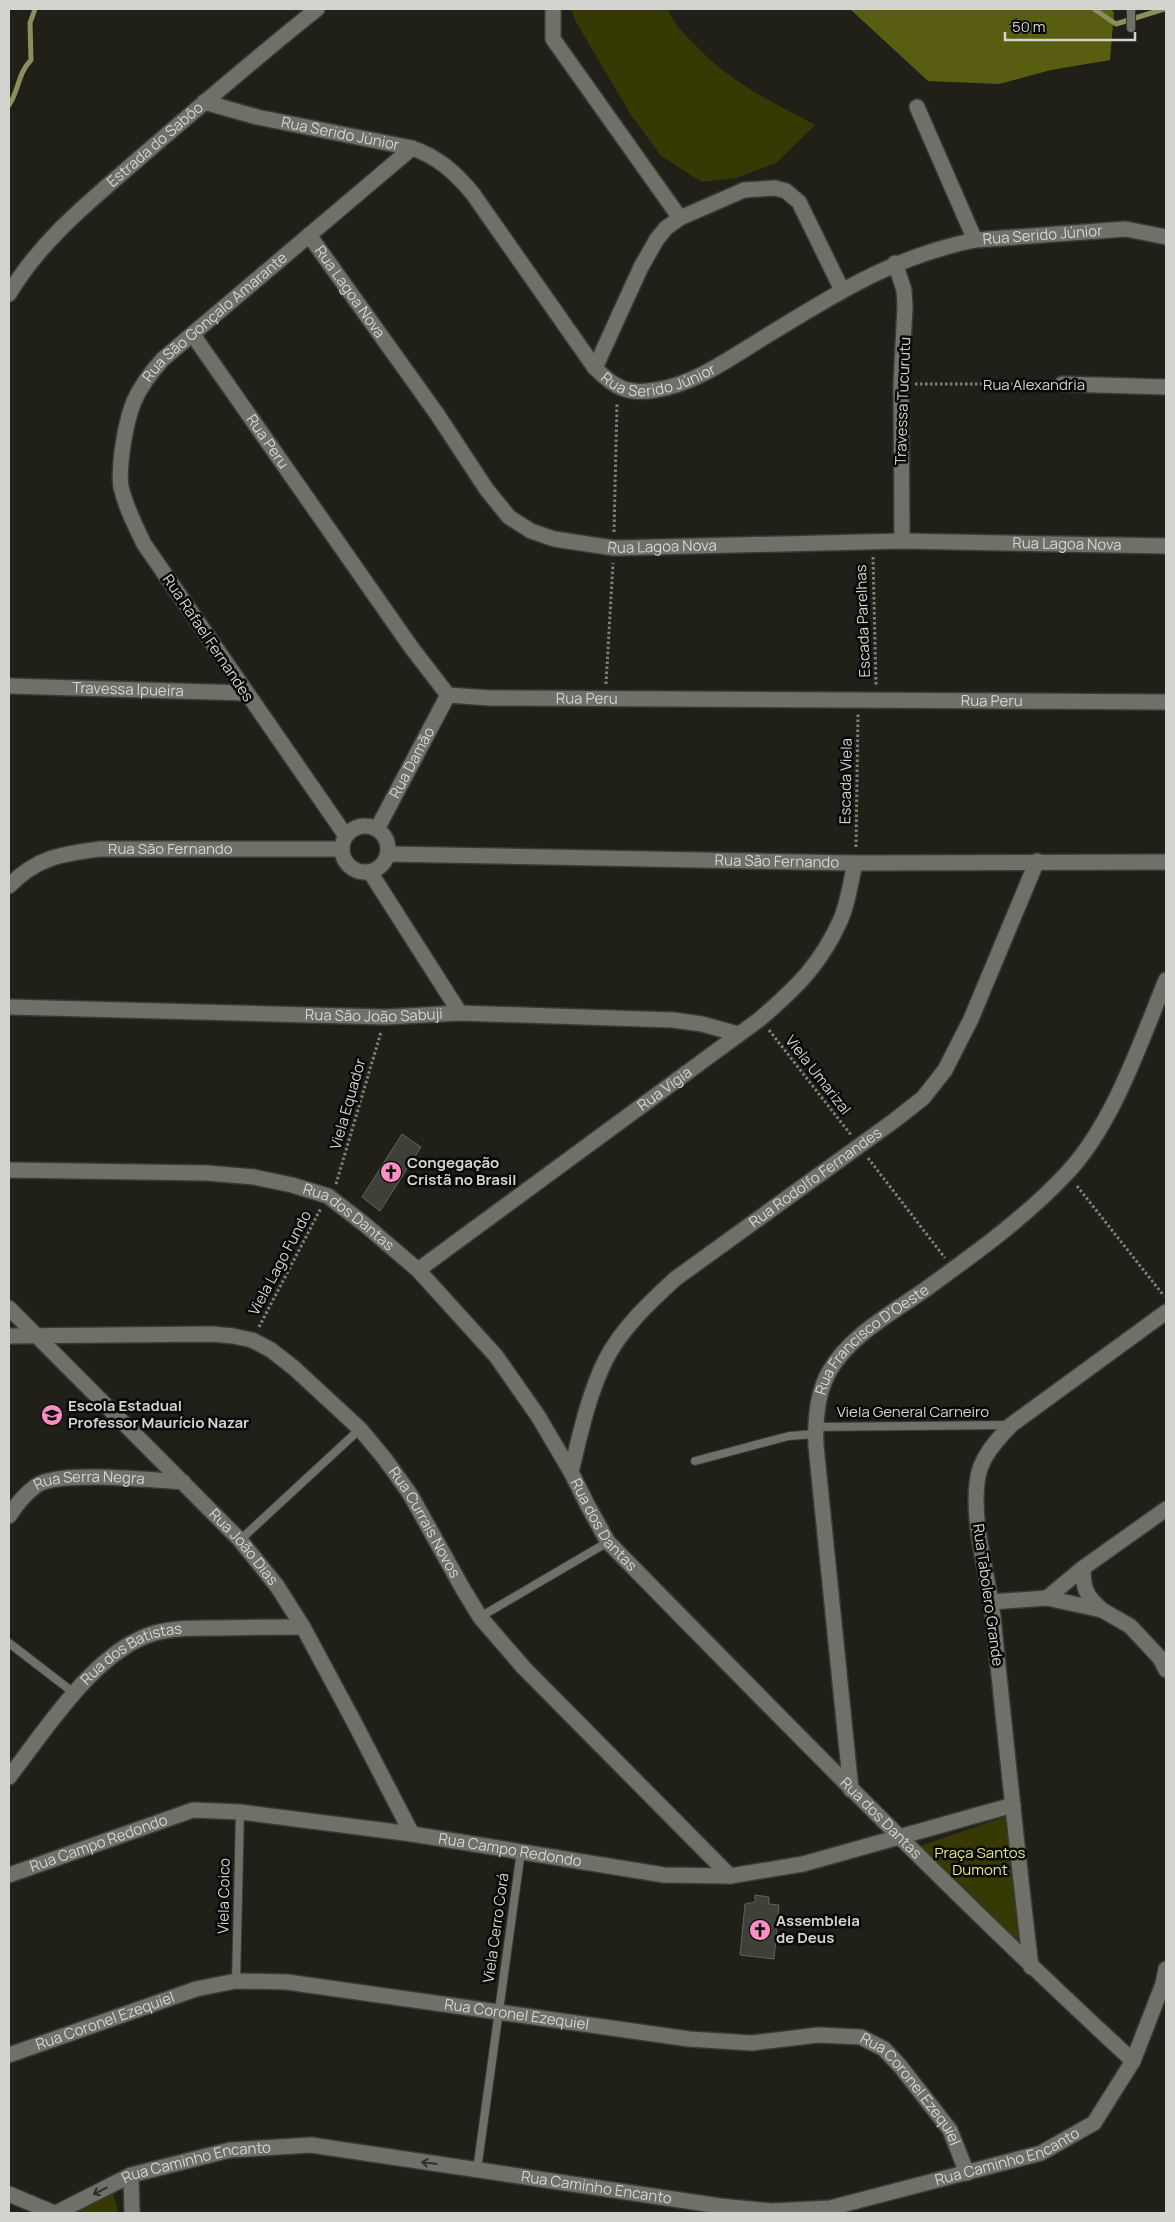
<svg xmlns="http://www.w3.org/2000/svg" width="1175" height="2222" viewBox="0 0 1175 2222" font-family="Manrope,sans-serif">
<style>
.green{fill:#373905}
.forest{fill:#595d11}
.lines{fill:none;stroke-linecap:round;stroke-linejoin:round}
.stream{stroke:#8c8f5c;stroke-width:5}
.building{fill:#3f4038;stroke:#61625a}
.service-casing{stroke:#3a3a35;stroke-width:10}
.minor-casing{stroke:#3a3a35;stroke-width:18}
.tertiary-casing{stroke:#3a3a35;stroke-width:18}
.path{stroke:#80807a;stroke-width:3;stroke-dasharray:2.5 2.5;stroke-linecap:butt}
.service{stroke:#6f7067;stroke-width:8}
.minor{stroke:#6f7067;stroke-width:15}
.tertiary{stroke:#6f7067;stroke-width:15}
.oneway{stroke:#2d2e29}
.labels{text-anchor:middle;stroke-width:5;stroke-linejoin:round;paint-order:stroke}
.street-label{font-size:15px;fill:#d3d4cf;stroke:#090a07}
.poi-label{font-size:15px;font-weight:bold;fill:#d3d4cf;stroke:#090a07;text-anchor:start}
.park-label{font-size:15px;fill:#e3ea86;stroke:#090a07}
</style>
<rect width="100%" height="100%" fill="#202019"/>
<g class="green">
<path d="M571 9H668C674 25 683 33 695 45 730 82 770 101 815 125L776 163 736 178 702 182 661 156 631 115 576 22Z"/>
<polygon points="1007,1816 1023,1953 917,1847"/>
<polygon points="112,2187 118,2213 62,2213"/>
</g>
<polygon class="forest" points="850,9 1110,9 1114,12 1110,60 1051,70 999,84 928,81"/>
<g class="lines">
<g class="stream">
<polyline points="1094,9 1116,24 1164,9"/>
<path d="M9 105C19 90 18 73 31 60L30 23 35 9"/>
</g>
</g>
<g class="building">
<polygon points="402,1134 421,1147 380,1211 362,1197"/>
<polygon points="755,1895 769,1897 769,1904 779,1905 774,1959 740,1955 745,1904 755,1902"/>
</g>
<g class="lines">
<g class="service-casing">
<g id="service">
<polyline points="1131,28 1131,9"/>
<polyline points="815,1427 1009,1425"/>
<polyline points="695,1461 789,1436 815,1434"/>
<polyline points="240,1540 360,1429"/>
<polyline points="480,1617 608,1542"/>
<polyline points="9,1643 74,1693"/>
<polyline points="236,1981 240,1812"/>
<polyline points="477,2170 521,1851"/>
</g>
</g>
<g class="minor-casing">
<g id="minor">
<polyline points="553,9 553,39 680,218"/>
<path id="s1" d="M204 102 257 117 412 148C438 157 456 173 473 194L595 368C614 387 627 395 655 390 698 384 737 353 773 332 840 291 896 256 975 240L1126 229 1166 237"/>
<polyline points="917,107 975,240"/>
<path id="s2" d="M309 235 437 414 487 490 509 517 531 531 554 539 614 548 902 541 1166 546"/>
<polyline points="895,263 904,290 905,307 901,384 902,541"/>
<path id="s3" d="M193 335 411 647 448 695 490 698 1166 702"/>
<polyline points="595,368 641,267 657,239 666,228 680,218 744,190 775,188 786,191 799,202 842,290"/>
<polyline points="1062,384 1166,387"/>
<path id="s4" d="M9 686 245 693"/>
<circle cx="365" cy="849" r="23"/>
<path id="s5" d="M377 829 448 695"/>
<path id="s6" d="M346 836 144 544C135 525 126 508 121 487 119 476 121 463 122 452 128 410 134 391 163 359L412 148"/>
<path id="s7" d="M388 854 855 863 1166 862"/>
<polyline points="370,872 460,1013"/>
<path id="s8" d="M9 886C37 857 62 854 100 849H342"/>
<path id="s9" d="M9 1007 386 1017 460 1013 673 1020 702 1024 738 1034"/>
<path id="s10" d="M9 1170 207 1173 254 1177 292 1185 328 1196 363 1223 418 1270 496 1356 538 1416 571 1472 588 1506 608 1542C781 1718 952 1894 1133 2061"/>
<path id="s11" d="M418 1270 760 1019C797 987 821 964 841 919 848 902 851 881 855 863"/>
<path id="s12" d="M9 1308 240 1540 277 1586 303 1627 353 1720 412 1834"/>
<path id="s13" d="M9 1336 212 1334 233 1336 252 1340 271 1350 294 1368 360 1429 385 1459 410 1494 463 1589 480 1617 524 1668 730 1876"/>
<path id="s14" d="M571 1472C580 1435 588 1396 605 1361 621 1329 649 1303 675 1279L895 1120 923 1098 945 1070 971 1019 1037 861"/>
<path id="s15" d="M9 1516C16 1505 26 1493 37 1485 60 1470 153 1480 183 1482"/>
<path d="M1083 1568C1083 1589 1086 1596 1102 1610"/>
<polyline points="1047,1598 1083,1568 1166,1509"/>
<polyline points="991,1602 1047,1598 1102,1610 1130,1626 1160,1658 1166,1670"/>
<path id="s16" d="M9 1777C46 1730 95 1650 155 1633 176 1627 201 1628 223 1628 249 1627 276 1627 303 1627"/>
<path id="s17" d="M851 1790 816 1446C815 1422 817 1393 829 1372 849 1336 892 1313 926 1289 974 1254 1025 1218 1066 1174 1113 1125 1140 1043 1166 980"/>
<path id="s18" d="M9 1875 193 1810 240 1812 412 1834 664 1875 730 1876 803 1864 1013 1805"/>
<path d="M1031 1967C1017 1851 1005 1734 993 1617 988 1573 972 1527 977 1483 979 1459 995 1442 1011 1425L1166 1312"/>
<path id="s19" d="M9 2055 196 1989 236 1981 287 1982 689 2039 752 2043 818 2035 861 2037 884 2049 900 2066 950 2130 967 2173"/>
<polyline points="131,2175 132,2213"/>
<polyline points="9,2194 54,2213"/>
<path id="s20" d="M56 2213 131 2175 230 2150 311 2145 720 2206 772 2211 830 2208 1041 2153 1094 2123 1133 2061 1163 1984 1166 1969"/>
</g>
</g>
<g class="tertiary-casing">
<g id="tertiary">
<path id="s21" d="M9 294C42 238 94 198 143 155 200 106 258 56 317 9"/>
</g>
</g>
<g class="path">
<polyline points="915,384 1049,384"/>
<polyline points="614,532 617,403"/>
<polyline points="873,557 876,686"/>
<polyline points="606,684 613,563"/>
<polyline points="856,847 858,714"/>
<polyline points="769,1030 851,1135"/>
<polyline points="868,1158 945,1258"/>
<polyline points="336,1184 381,1032"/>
<polyline points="1077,1186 1164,1296"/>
<polyline points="259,1327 321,1208"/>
</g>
<use href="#service" class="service"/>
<use href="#minor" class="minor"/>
<use href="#tertiary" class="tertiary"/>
</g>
<defs><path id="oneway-shaft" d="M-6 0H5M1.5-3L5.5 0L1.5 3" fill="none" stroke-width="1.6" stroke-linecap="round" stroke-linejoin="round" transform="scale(1.25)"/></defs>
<g class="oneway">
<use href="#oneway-shaft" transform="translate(429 2163) rotate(-172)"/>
<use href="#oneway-shaft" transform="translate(100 2191) rotate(153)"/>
</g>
<defs>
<g id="church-disc" transform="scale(1.125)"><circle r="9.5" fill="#fb8fc4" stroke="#090a07"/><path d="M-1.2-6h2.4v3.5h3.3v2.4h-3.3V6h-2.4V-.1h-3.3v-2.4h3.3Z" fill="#111"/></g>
<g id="school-disc" transform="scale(1.125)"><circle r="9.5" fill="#fb8fc4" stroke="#090a07"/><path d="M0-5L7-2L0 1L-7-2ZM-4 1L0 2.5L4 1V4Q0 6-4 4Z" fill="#111"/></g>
</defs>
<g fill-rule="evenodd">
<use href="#church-disc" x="391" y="1172"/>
<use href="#school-disc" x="52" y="1415"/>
<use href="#church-disc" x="760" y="1930"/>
</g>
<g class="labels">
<g class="street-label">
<text dy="5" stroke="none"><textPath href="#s1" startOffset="140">Rua Serido Júnior</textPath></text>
<text dy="5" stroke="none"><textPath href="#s21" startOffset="210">Estrada do Sabôo</textPath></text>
<text dy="5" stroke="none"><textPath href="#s1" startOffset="994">Rua Serido Júnior</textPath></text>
<text dy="5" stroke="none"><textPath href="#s2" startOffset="70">Rua Lagoa Nova</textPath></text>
<text dy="5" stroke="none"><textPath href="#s6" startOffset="622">Rua São Gonçalo Amarante</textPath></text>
<text dy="5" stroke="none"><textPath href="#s1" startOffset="574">Rua Serido Júnior</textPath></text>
<text x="1034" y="390">Rua Alexandria</text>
<text transform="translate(903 401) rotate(-88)" y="5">Travessa Tucurutu</text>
<text dy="5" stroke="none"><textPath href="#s3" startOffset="130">Rua Peru</textPath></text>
<text dy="5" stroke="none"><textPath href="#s2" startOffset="910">Rua Lagoa Nova</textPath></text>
<text dy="5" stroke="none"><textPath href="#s2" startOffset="505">Rua Lagoa Nova</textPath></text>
<text transform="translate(863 621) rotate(-92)" y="5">Escada Parelhas</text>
<text transform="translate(208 638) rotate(56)" y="5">Rua Rafael Fernandes</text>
<text dy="5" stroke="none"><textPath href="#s4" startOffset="119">Travessa Ipueira</textPath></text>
<text dy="5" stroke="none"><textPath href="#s3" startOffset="580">Rua Peru</textPath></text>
<text dy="5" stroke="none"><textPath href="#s3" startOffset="985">Rua Peru</textPath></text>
<text dy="5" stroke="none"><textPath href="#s5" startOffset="75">Rua Damão</textPath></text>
<text transform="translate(846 781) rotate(-89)" y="5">Escada Viela</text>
<text dy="5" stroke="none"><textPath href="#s8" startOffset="171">Rua São Fernando</textPath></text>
<text dy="5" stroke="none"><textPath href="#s7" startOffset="389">Rua São Fernando</textPath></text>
<text dy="5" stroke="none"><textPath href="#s9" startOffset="365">Rua São João Sabuji</textPath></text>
<text transform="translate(818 1075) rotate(52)" y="5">Viela Umarizal</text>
<text dy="5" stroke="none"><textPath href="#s11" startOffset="306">Rua Vigia</textPath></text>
<text transform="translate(348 1104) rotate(-74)" y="5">Viela Equador</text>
<text dy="5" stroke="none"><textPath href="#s14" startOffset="398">Rua Rodolfo Fernandes</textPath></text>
<text dy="5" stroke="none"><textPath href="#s10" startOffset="350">Rua dos Dantas</textPath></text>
<text transform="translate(280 1263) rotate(-62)" y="5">Viela Lago Fundo</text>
<text dy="5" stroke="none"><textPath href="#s17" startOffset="475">Rua Francisco D'Oeste</textPath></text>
<text x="913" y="1417">Viela General Carneiro</text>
<text dy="5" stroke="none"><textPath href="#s15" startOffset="95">Rua Serra Negra</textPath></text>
<text dy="5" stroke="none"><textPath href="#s13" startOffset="498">Rua Currais Novos</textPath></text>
<text dy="5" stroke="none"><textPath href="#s10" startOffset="755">Rua dos Dantas</textPath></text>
<text dy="5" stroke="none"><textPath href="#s12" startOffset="335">Rua João Dias</textPath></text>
<text transform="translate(988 1595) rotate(82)" y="5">Rua Tabolero Grande</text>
<text dy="5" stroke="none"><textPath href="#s16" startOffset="178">Rua dos Batistas</textPath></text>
<text dy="5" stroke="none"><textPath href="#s10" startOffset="1160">Rua dos Dantas</textPath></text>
<text dy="5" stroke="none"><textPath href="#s18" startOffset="95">Rua Campo Redondo</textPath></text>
<text dy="5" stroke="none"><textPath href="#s18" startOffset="515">Rua Campo Redondo</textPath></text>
<text transform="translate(224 1896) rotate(-89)" y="5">Viela Coico</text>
<text transform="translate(496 1928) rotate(-82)" y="5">Viela Cerro Corá</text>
<text dy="5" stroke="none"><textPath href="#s19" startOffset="522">Rua Coronel Ezequiel</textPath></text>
<text dy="5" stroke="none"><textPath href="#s19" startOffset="102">Rua Coronel Ezequiel</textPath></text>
<text dy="5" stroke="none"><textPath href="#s19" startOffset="942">Rua Coronel Ezequiel</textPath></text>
<text dy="5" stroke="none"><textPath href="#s20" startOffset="976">Rua Caminho Encanto</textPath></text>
<text dy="5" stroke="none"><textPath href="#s20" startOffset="151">Rua Caminho Encanto</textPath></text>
<text dy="5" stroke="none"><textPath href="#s20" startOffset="556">Rua Caminho Encanto</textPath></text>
</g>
<g class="poi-label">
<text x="407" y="1168">Congegação<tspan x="407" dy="17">Cristã no Brasil</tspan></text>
<text x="68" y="1411">Escola Estadual<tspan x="68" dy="17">Professor Maurício Nazar</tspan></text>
<text x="776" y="1926">Assembleia<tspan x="776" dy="17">de Deus</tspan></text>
</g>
<g class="park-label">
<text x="980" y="1858">Praça Santos<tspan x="980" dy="17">Dumont</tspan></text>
</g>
</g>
<rect width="1175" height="2222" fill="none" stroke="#d3d4cf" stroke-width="20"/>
<path d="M1005 32v8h130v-8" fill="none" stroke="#d3d4cf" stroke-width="2.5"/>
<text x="1012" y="32" font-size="15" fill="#d3d4cf" stroke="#090a07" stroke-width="4" paint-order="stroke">50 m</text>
</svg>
